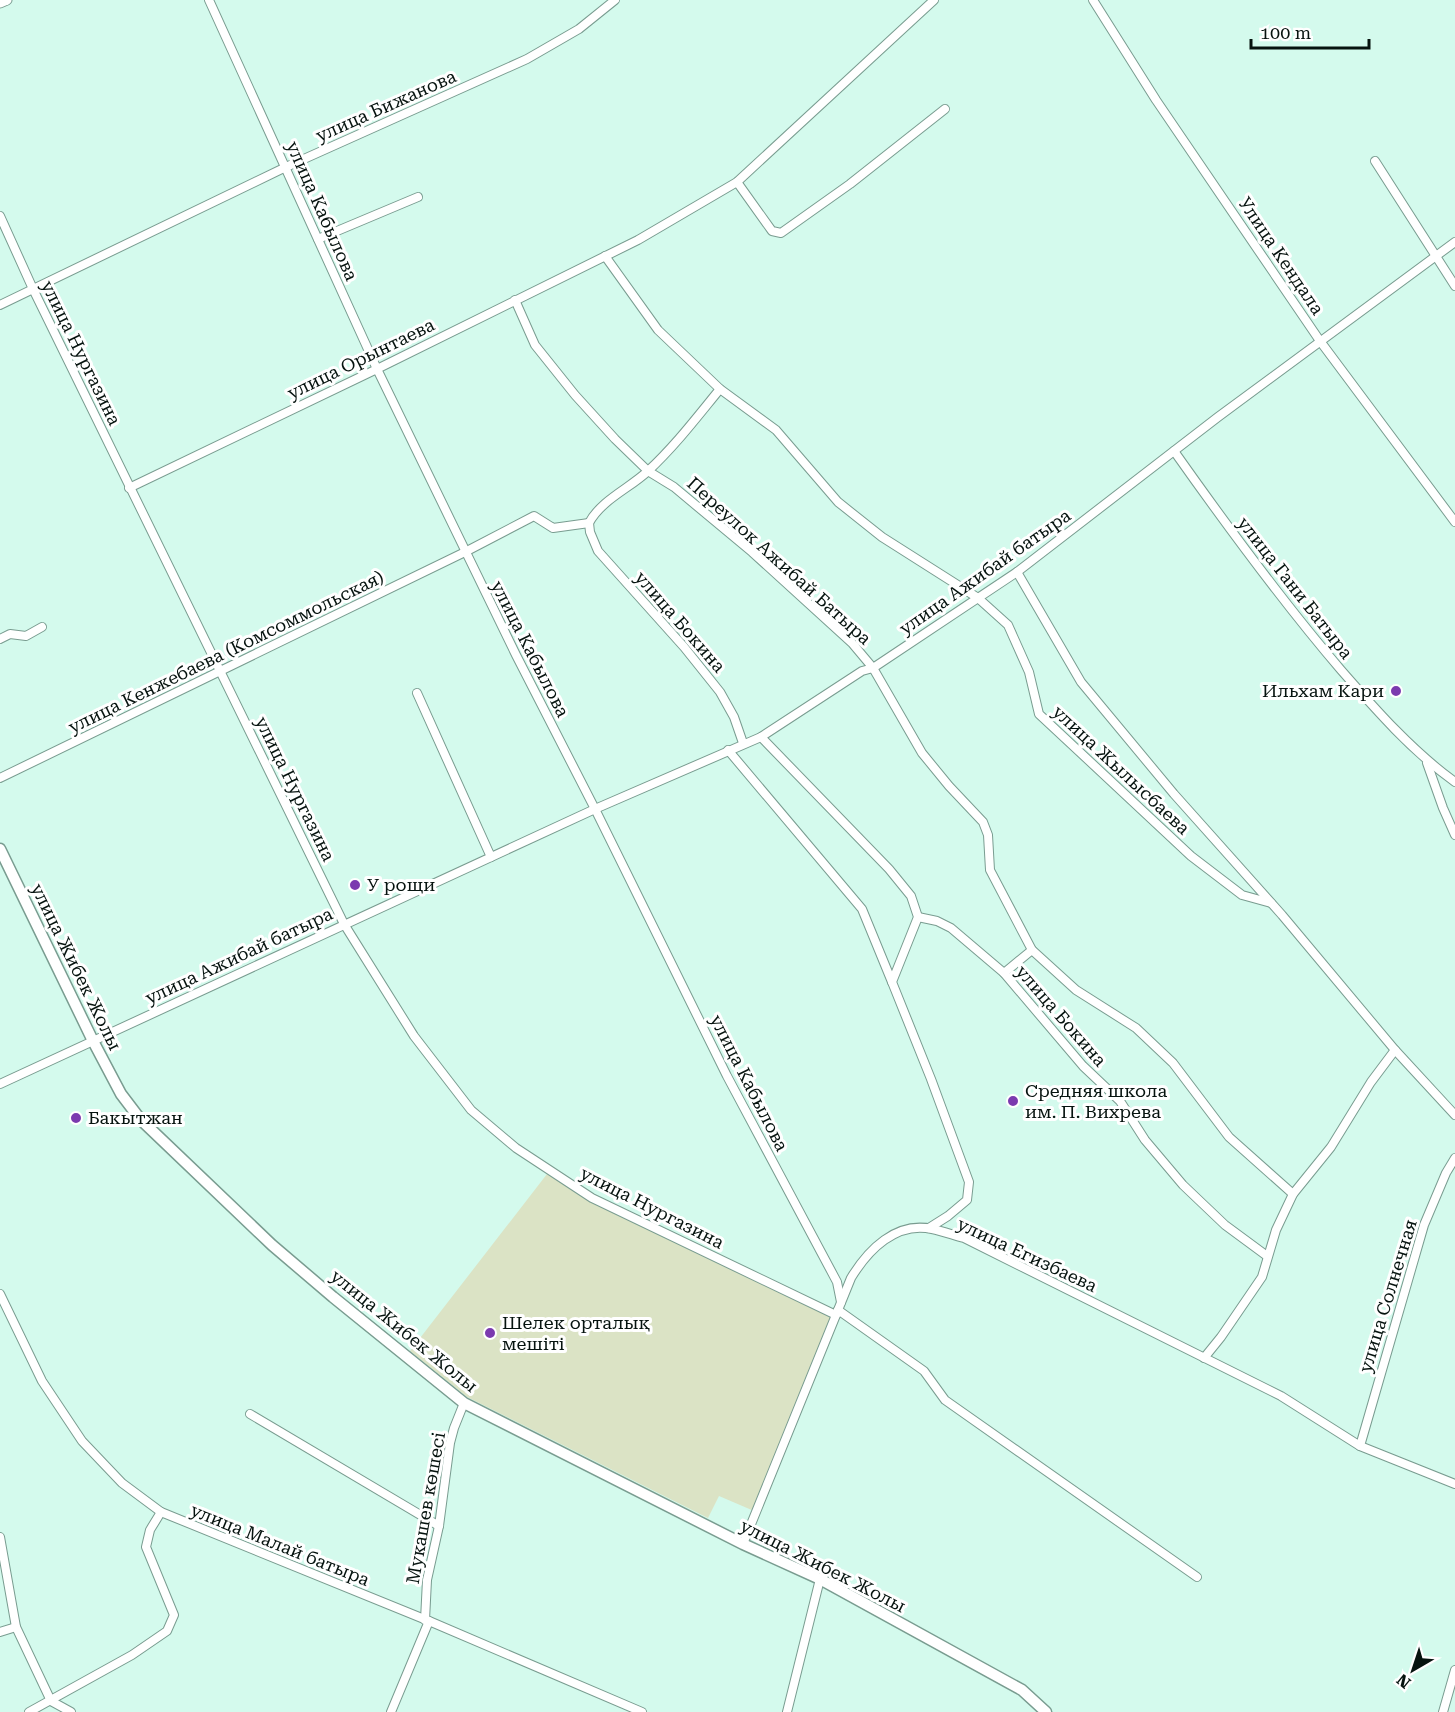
<svg xmlns="http://www.w3.org/2000/svg" width="1455" height="1712" viewBox="0 0 1455 1712" font-family="'Roboto Serif',serif">
<style>
.green{fill:#dbe3c5}
.lines{fill:none;stroke-linecap:round;stroke-linejoin:round}
.minor-casing{stroke:#799c90;stroke-width:10}
.tertiary-casing{stroke:#799c90;stroke-width:11}
.secondary-casing{stroke:#799c90;stroke-width:13}
.minor{stroke:#fff;stroke-width:8}
.tertiary{stroke:#fff;stroke-width:9}
.secondary{stroke:#fff;stroke-width:10}
.poi-dot{fill:#7b3aaf;stroke:#fff;stroke-width:2}
.labels{text-anchor:middle;stroke-width:6;stroke-linejoin:round;paint-order:stroke}
.street-label{font-size:18px;fill:#06130f;stroke:#fff}
.poi-label{font-size:18px;fill:#06130f;stroke:#fff;text-anchor:start}
</style>
<rect width="100%" height="100%" fill="#d4faed"/>
<polygon class="green" points="547,1174 590,1201 834,1317 754,1511 719,1496 708,1518 467,1397 410,1351"/>
<g class="lines">
<g class="minor-casing">
<g id="minor">
<polyline points="209,0 377,369 516,655 595,809 727,1076 837,1282 841,1302"/>
<polyline points="1093,0 1156,100 1320,341 1455,522"/>
<polyline points="1375,161 1455,286"/>
<polyline points="737,182 772,231 781,233 850,184 945,109"/>
<polyline points="0,216 33,289 344,924 414,1036 471,1110 516,1148 592,1198 836,1315"/>
<polyline points="318,239 418,197"/>
<polyline points="605,256 658,330 720,389 776,430 838,502 882,537 978,598 1008,625 1029,672 1039,714 1191,856 1242,895 1271,903"/>
<polyline points="515,300 535,345 575,395 615,439 648,471 674,487 752,552 852,643 873,668 922,753 949,786 983,822 988,835 990,870 1032,950 1076,990 1136,1028 1173,1063 1229,1137 1293,1194"/>
<polyline points="0,305 286,167 527,59 579,29 615,0"/>
<path d="M1174 451C1227 526 1281 600 1341 670 1376 710 1412 751 1455 782"/>
<polyline points="129,488 377,369 638,240 737,182 934,0"/>
<polyline points="589,523 590,532 598,551 684,647 720,692 734,717 743,743"/>
<path d="M589 523C601 500 630 488 648 471 675 446 697 417 720 389"/>
<polyline points="1017,572 1081,682 1174,794 1282,915 1395,1050 1455,1115"/>
<polyline points="0,639 10,634 26,636 42,627"/>
<polyline points="417,693 491,857"/>
<polyline points="761,737 889,869 911,896 918,917 892,982 931,1079 969,1182 967,1200 948,1216 929,1228"/>
<polyline points="728,750 862,909 892,982"/>
<polyline points="1427,763 1443,808 1455,835"/>
<polyline points="0,778 465,552 534,516 553,528 589,523"/>
<polyline points="918,917 937,921 951,928 1004,973 1083,1066 1120,1101 1145,1140 1183,1185 1225,1225 1267,1256"/>
<polyline points="1004,973 1032,950"/>
<polyline points="0,1084 595,809 761,737 862,671 873,668 1017,572 1218,417 1455,242"/>
<polyline points="0,1294 42,1381 82,1441 122,1483 161,1512 429,1621 642,1712"/>
<polyline points="838,1310 924,1371 945,1400 1197,1577"/>
<polyline points="1204,1358 1221,1337 1262,1277 1276,1230 1293,1194 1331,1147 1371,1082 1395,1050"/>
<polyline points="250,1414 439,1526"/>
<polyline points="1360,1446 1424,1225 1446,1173 1455,1158"/>
<polyline points="0,1537 16,1627 51,1701 71,1712"/>
<path d="M743 1544 851 1278C868 1250 896 1221 932 1229 942 1231 953 1235 964 1238L1281 1396 1360 1446 1455 1484"/>
<polyline points="425,1620 427,1580 439,1526 450,1443 454,1428 464,1403"/>
<polyline points="0,1632 16,1627"/>
<polyline points="29,1712 132,1655 167,1631 174,1615 146,1547 150,1530 161,1512"/>
<polyline points="391,1712 429,1621"/>
<polyline points="787,1712 820,1579"/>
<polyline points="1443,1712 1455,1670"/>
</g>
</g>
<g class="tertiary-casing">
<polyline id="tertiary" points="0,3 7,0"/>
</g>
<g class="secondary-casing">
<polyline id="secondary" points="0,849 93,1041 121,1094 140,1119 272,1245 333,1297 464,1403 743,1544 820,1579 1022,1690 1046,1712"/>
</g>
<use href="#minor" class="minor"/>
<use href="#tertiary" class="tertiary"/>
<use href="#secondary" class="secondary"/>
</g>
<g class="poi-dot">
<circle cx="1396" cy="691" r="6"/>
<circle cx="355" cy="885" r="6"/>
<circle cx="1013" cy="1101" r="6"/>
<circle cx="76" cy="1118" r="6"/>
<circle cx="490" cy="1333" r="6"/>
</g>
<g class="labels">
<g class="street-label">
<text transform="translate(386 106) rotate(-24)" y="6">улица Бижанова</text>
<text transform="translate(322 211) rotate(66)" y="6">улица Кабылова</text>
<text transform="translate(1281 256) rotate(56)" y="6">Улица Кендала</text>
<text transform="translate(81 353) rotate(64)" y="6">улица Нургазина</text>
<text transform="translate(361 359) rotate(-26)" y="6">улица Орынтаева</text>
<text transform="translate(779 561) rotate(42)" y="6">Переулок Ажибай Батыра</text>
<text transform="translate(985 572) rotate(-35)" y="6">улица Ажибай батыра</text>
<text transform="translate(1295 588) rotate(52)" y="6">улица Гани Батыра</text>
<text transform="translate(680 622) rotate(49)" y="6">улица Бокина</text>
<text transform="translate(530 649) rotate(63)" y="6">улица Кабылова</text>
<text transform="translate(226 652) rotate(-26)" y="6">улица Кенжебаева (Комсоммольская)</text>
<text transform="translate(1121 770) rotate(43)" y="6">улица Жылысбаева</text>
<text transform="translate(295 789) rotate(64)" y="6">улица Нургазина</text>
<text transform="translate(239 956) rotate(-25)" y="6">улица Ажибай батыра</text>
<text transform="translate(76 967) rotate(64)" y="6">улица Жибек Жолы</text>
<text transform="translate(1061 1016) rotate(49)" y="6">улица Бокина</text>
<text transform="translate(749 1083) rotate(63)" y="6">улица Кабылова</text>
<text transform="translate(652 1208) rotate(27)" y="6">улица Нургазина</text>
<text transform="translate(1027 1255) rotate(25)" y="6">улица Егизбаева</text>
<text transform="translate(1388 1296) rotate(-73)" y="6">улица Солнечная</text>
<text transform="translate(404 1331) rotate(39)" y="6">улица Жибек Жолы</text>
<text transform="translate(426 1508) rotate(-80)" y="6">Мукашев көшесі</text>
<text transform="translate(280 1545) rotate(22)" y="6">улица Малай батыра</text>
<text transform="translate(823 1566) rotate(27)" y="6">улица Жибек Жолы</text>
</g>
<g class="poi-label">
<text x="1384" y="697" text-anchor="end">Ильхам Кари</text>
<text x="367" y="891">У рощи</text>
<text x="1025" y="1097">Средняя школа<tspan x="1025" dy="21">им. П. Вихрева</tspan></text>
<text x="88" y="1124">Бакытжан</text>
<text x="502" y="1329">Шелек орталық<tspan x="502" dy="21">мешіті</tspan></text>
</g>
</g>
<g transform="translate(1413 1670) rotate(219)" stroke="#ffffff" stroke-width="4.5" paint-order="stroke">
<path d="M0-4.5L10 22L0 15L-10 22Z" fill="#06130f"/>
<text y="-9" font-size="16" font-weight="bold" text-anchor="middle" fill="#06130f">N</text>
</g>
<path d="M1251 39v9h118v-9" fill="none" stroke="#06130f" stroke-width="3"/>
<text x="1260" y="39" font-size="18" fill="#06130f" stroke="#ffffff" stroke-width="4.5" paint-order="stroke">100 m</text>
</svg>
